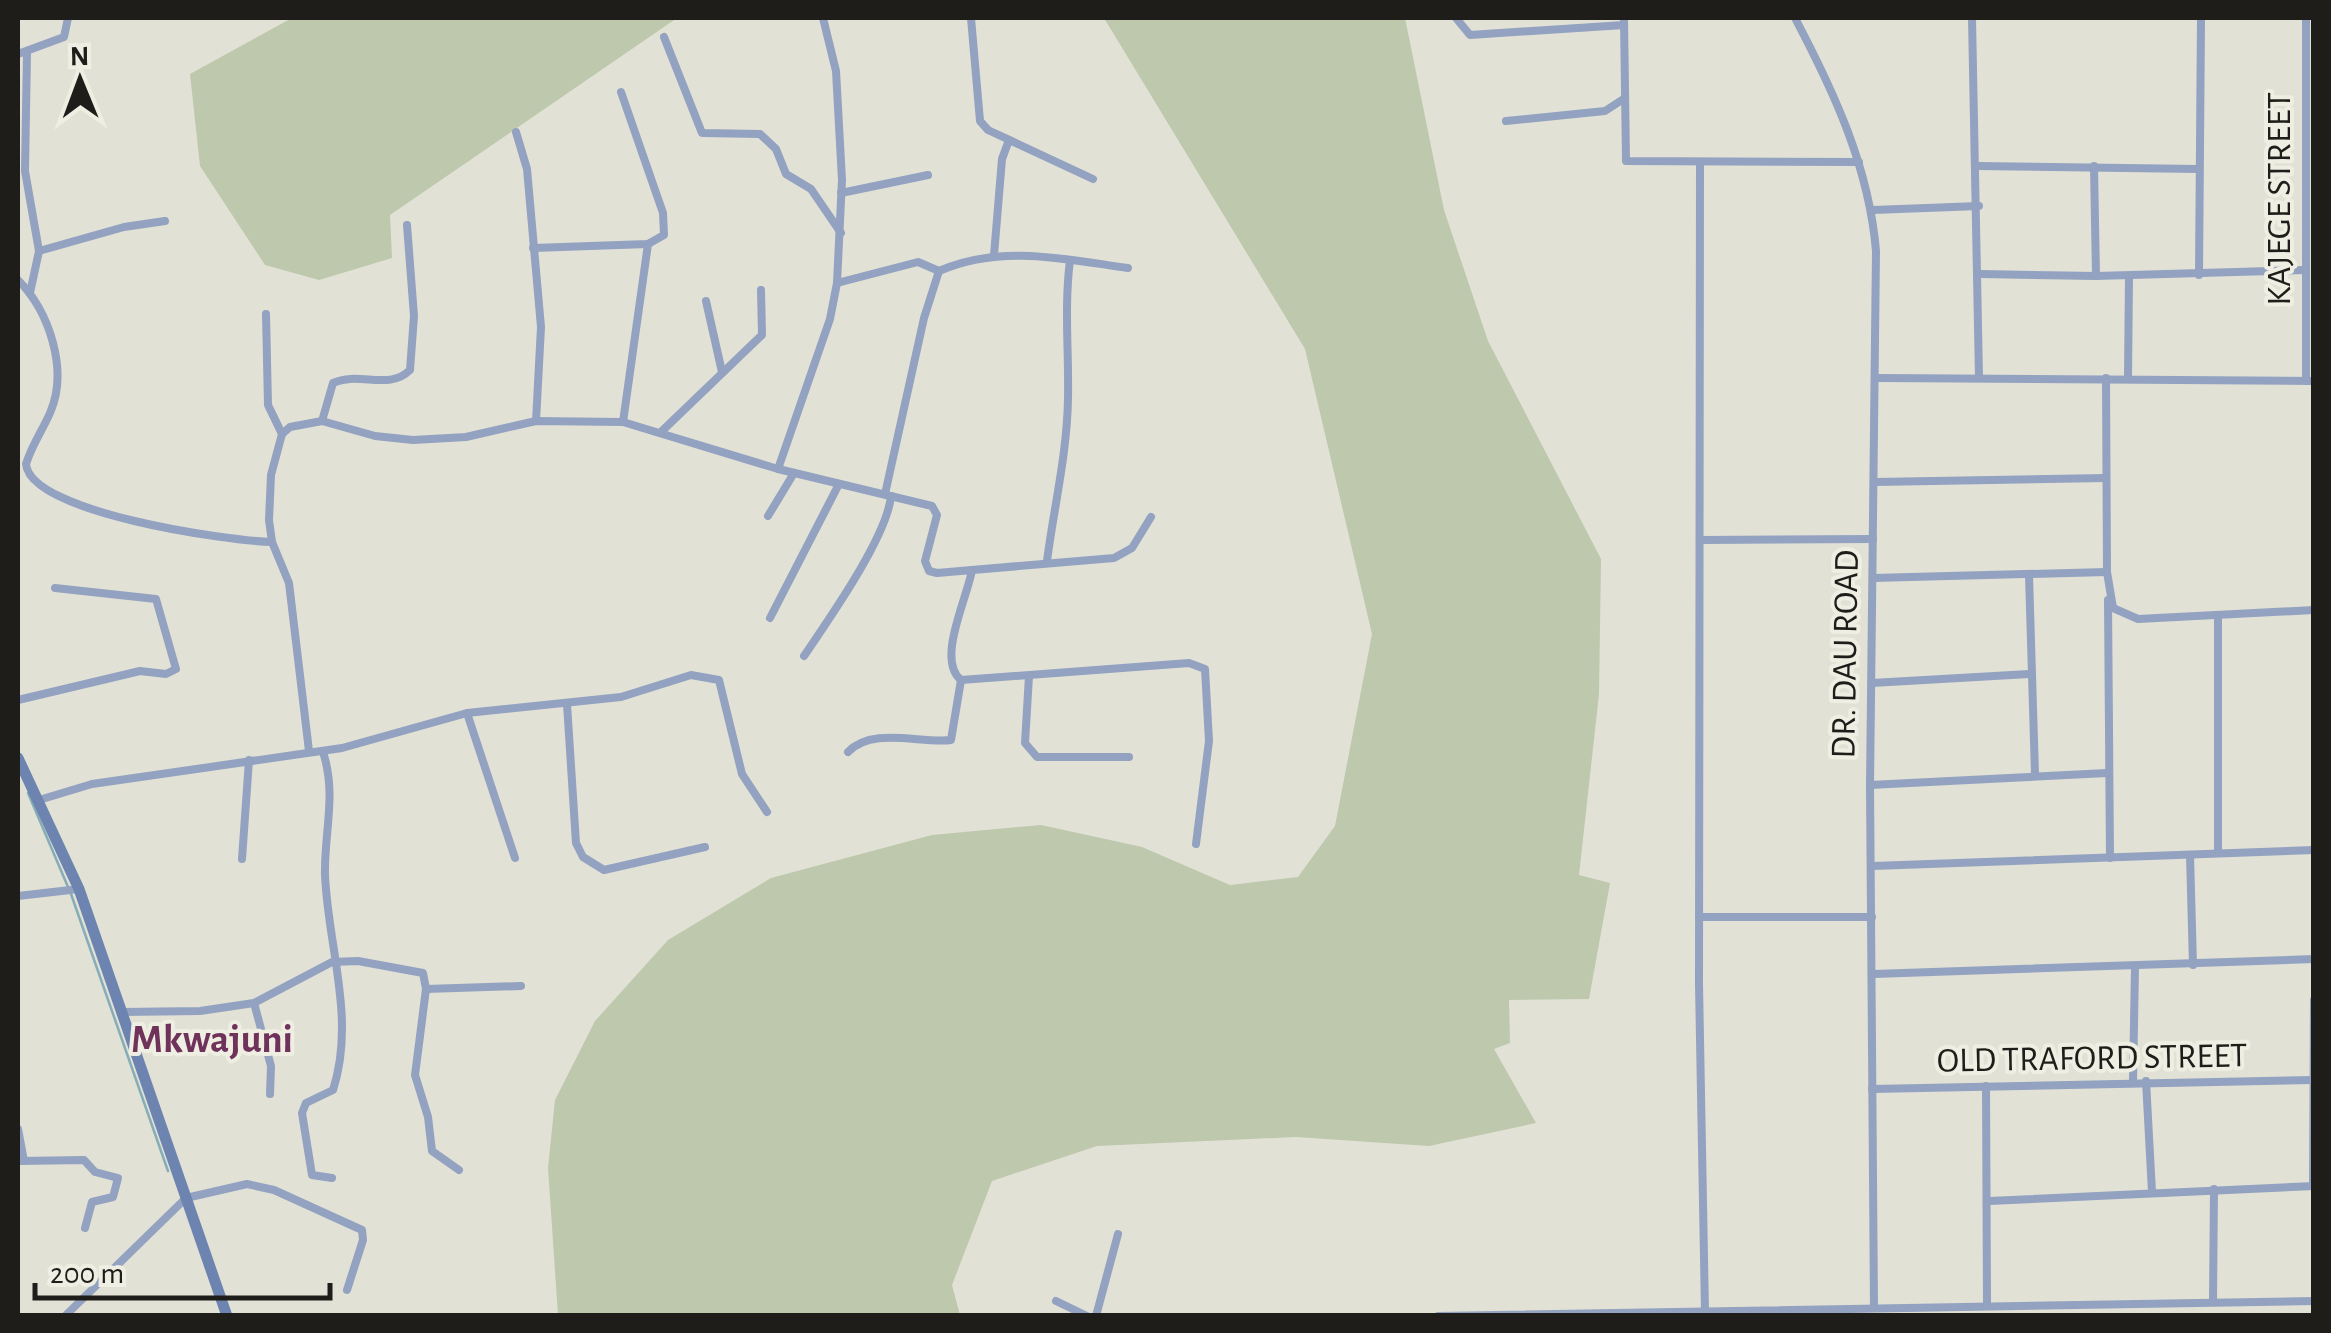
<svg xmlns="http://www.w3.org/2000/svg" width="2331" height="1333" viewBox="0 0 2331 1333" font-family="'Alegreya Sans',sans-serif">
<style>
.green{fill:#bdc8ad}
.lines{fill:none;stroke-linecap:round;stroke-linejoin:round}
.stream{stroke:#85adb8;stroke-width:2.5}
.minor{stroke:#92a2c0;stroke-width:8}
.secondary{stroke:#6c84af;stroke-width:11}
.labels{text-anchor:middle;stroke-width:8;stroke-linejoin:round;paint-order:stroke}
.street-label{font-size:35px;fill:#1e1d19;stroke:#efeee2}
.quarter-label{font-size:40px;font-weight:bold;fill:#6e325b;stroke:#efeee2}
</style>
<rect width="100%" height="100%" fill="#e2e1d5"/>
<g class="green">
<polygon points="292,18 677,18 390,215 392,258 319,280 265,265 200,166 190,74"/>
<polygon points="1104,18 1405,18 1444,210 1488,341 1601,559 1599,694 1579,875 1610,883 1589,999 1509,1000 1510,1043 1494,1049 1536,1123 1429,1146 1296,1137 1097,1146 992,1181 952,1285 960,1315 558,1315 548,1168 555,1100 595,1021 668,940 771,878 932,835 1041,825 1142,847 1230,885 1298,877 1335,826 1372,634 1305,349"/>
</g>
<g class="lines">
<g class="stream">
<polyline points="28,793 68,887"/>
<polyline points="71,894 168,1171"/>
</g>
<g class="minor">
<polyline points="971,18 980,121 988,130 1093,179"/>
<polyline points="1456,18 1470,35 1624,25"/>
<polyline points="1624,18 1626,161 1859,162"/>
<path d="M1795 18C1834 92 1869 167 1876 251L1870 785 1874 1308"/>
<polyline points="1972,18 1979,378"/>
<polyline points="2306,18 2306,381"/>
<polyline points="664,37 702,133 760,134 776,149 786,174 811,189 841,233"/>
<polyline points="27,52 25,171 39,251 30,293"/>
<polyline points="18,54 64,37 68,18"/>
<polyline points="1506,121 1605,111 1625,98"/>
<polyline points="516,132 527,169 541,327 536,421"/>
<polyline points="1700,164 1699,984 1705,1312"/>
<polyline points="1978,166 2198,169"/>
<polyline points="2094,166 2096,276"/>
<polyline points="841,193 928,175"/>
<polyline points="1873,210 1979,206"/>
<polyline points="533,248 648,244 664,235 663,213 621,92"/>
<polyline points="39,251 124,227 165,221"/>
<polyline points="994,255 1002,159 1009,140"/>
<polyline points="1980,274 2096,276 2305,270"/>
<polyline points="2199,275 2201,18"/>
<path d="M18 280C49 311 69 370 50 413 42 431 32 445 26 464 30 513 229 541 272 542"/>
<polyline points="837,283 918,262 939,271"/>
<polyline points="706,301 722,372"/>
<polyline points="266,314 268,405 282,434"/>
<polyline points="1877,378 2314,381"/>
<polyline points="2106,378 2107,572 2113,608 2138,619 2314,610"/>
<polyline points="2128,378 2129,276"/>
<path d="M322 421 333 383C359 371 389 391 410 370L414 316 407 225"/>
<polyline points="623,422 648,244"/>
<polyline points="662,431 762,335 761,290"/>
<polyline points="778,469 830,319 837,283 842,180 836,71 823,18"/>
<polyline points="1875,482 2106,478"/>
<path d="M885 494 924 318 939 271C1001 244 1064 259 1128 268"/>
<polyline points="768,516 794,473"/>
<polyline points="1701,540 1873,539"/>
<path d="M1047 561C1054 507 1067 454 1068 399 1069 352 1064 308 1070 260"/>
<path d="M972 570C967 599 936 660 961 680L1189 663 1205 669 1209 741 1196 844"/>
<polyline points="2029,575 2035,774"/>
<polyline points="1873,578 2107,572"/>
<polyline points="2108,600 2110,858"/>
<polyline points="770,618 839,484"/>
<path d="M804 656C829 619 887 537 891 496"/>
<polyline points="1029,676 1025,743 1037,757 1129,757"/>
<polyline points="1872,683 2029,674"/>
<polyline points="18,700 140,671 166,674 176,669 156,599 55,588"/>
<polyline points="567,704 576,843 583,857 604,870 705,847"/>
<polyline points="467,713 515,858"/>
<polyline points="309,751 289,583 272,542 269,520 271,475 282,434 290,427 322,421 375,436 413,440 466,437 536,421 623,422 778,469 932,506 937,515 925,561 929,571 937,573 1114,558 1132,548 1151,517"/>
<path d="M323 752C337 795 324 832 325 875 328 947 356 1019 333 1090L306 1103 302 1113 312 1175 332 1178"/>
<path d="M848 752C872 726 921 744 951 740L961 680"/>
<polyline points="1870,785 2107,773"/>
<polyline points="39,800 92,784 342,748 467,713 621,697 691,675 719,680 742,774 767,812"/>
<polyline points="2218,852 2218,616"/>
<polyline points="2190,855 2193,965"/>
<polyline points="242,859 249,760"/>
<polyline points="1873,866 2314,850"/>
<polyline points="18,896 79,889"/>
<polyline points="1699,917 1872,917"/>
<polyline points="1874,974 2314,959"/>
<polyline points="426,989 521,986"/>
<polyline points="254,1003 271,1066 270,1094"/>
<polyline points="122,1012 200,1011 254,1003 332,962 358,961 423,973 426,989 415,1075 428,1117 432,1151 459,1170"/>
<polyline points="2133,1081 2135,967"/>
<polyline points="2146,1081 2152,1192"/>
<polyline points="1986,1086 1987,1304"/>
<polyline points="1872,1089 2313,1080"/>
<polyline points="18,1129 24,1161"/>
<polyline points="18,1161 84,1160 95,1172 118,1178 113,1197 92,1202 85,1228"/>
<polyline points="2313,1186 2314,1000"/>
<polyline points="1989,1201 2314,1186"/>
<polyline points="1056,1301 1087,1316"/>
<polyline points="2213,1301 2214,1189"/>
<polyline points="65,1316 186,1198 247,1184 274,1190 362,1230 363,1240 347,1290"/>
<polyline points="1096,1316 1118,1234"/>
<polyline points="1438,1316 2314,1301"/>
</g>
<polyline class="secondary" points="18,758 79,889 227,1316"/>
</g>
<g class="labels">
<g class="street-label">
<text transform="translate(2278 199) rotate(-90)" y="12">KAJEGE STREET</text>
<text transform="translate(1844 654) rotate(-89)" y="12">DR. DAU ROAD</text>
<text transform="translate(2092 1057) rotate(-1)" y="12">OLD TRAFORD STREET</text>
</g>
<g class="quarter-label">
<text x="212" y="1052">Mkwajuni</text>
</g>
</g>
<rect width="2331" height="1333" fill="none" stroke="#1e1d19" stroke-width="40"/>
<g transform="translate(80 80) rotate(359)" stroke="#efeee2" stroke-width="8" paint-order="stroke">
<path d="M0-8L18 38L0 25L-18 38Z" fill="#1e1d19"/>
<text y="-15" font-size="28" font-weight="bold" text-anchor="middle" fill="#1e1d19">N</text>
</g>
<path d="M35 1283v15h295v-15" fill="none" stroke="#1e1d19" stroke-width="5"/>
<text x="50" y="1283" font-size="30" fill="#1e1d19" stroke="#efeee2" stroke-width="8" paint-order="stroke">200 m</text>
</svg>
